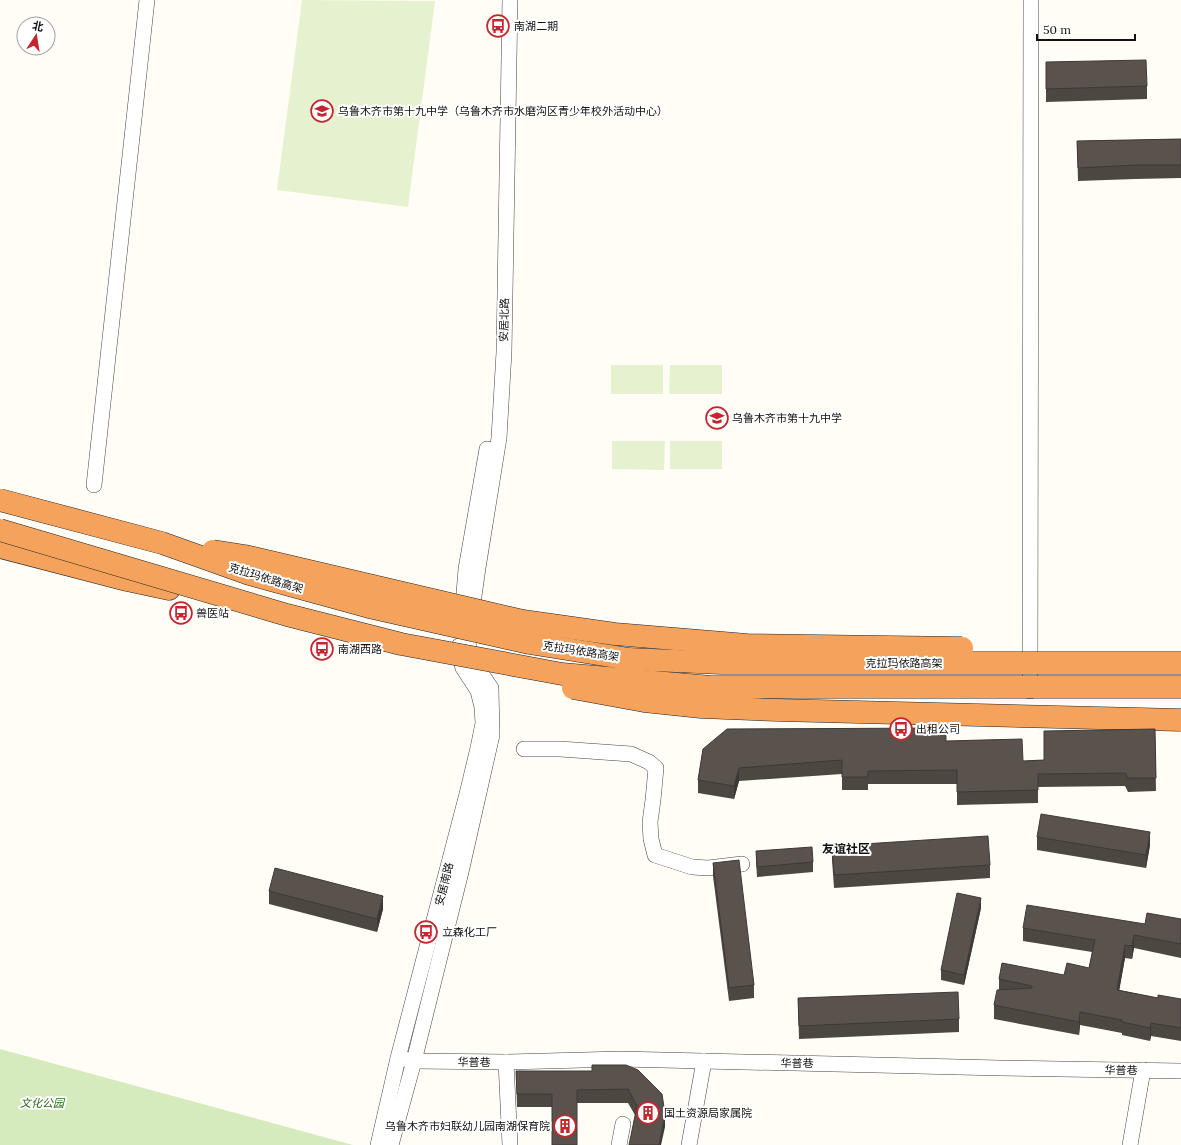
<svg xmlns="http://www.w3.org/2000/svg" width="1181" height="1145" viewBox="0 0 1181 1145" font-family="Lora,'Noto Sans SC',serif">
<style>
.green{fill:#d5ebbd}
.pitch{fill:#e6f2cf}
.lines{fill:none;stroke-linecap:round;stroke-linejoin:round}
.minor-casing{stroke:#444;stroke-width:16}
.highway-casing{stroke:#222;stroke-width:23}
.minor{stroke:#fff;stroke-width:15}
.highway{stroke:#f5a25d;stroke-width:22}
.highway-bridge-casing{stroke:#222;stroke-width:23;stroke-linecap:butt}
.highway-bridge{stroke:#f5a25d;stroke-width:22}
.wall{fill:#4d4742}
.shaded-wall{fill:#3f3936}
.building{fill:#5a524d;stroke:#3f3936}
.labels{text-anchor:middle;stroke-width:4;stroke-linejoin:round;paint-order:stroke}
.poi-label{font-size:11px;fill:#111;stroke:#fff;text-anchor:start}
.street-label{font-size:11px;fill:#111;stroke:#fff}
.park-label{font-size:11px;font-style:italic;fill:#2f6b1f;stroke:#fff}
.neighbourhood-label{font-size:12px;font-weight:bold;fill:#111;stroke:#fff}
</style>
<rect width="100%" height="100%" fill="#fffdf5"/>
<polygon class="green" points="0,1049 353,1145 0,1145"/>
<g class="pitch">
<polygon points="302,0 435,1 408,207 277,190"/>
<rect x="611" y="365" width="52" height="29"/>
<polygon points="670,365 722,365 722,394 669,394"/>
<polygon points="612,441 665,441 664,470 612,469"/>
<rect x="670" y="441" width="52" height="28"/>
</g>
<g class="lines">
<g class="minor-casing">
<g id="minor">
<polyline points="94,485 147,0"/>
<polyline points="462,617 466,569 487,449"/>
<polyline points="1030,691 1031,0"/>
<polyline points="524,749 560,749 631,754 649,762 656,768 653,800 650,822 651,839 655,855 692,867 708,868 742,864"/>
<polyline points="404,1059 414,1061 506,1062 621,1059 1000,1068 1181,1071"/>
<polyline points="506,1062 510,1145"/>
<polyline points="378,1145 398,1058 467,794 478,748 483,723 482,707 478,691 463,668 459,654 459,646"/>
<polyline points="391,1145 414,1061 461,872 492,735 491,688 469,656 468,638 478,568 499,438 504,352 510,0"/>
<polyline points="619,1145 623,1124"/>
<polyline points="689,1145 704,1061"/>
<polyline points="1130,1145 1143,1070"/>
</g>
</g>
<g class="highway-casing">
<polyline id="highway" points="0,547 127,580 169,589"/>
</g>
<use href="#minor" class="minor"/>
<use href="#highway" class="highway"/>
<g class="highway-bridge-casing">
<g id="highway-bridge">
<polyline points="0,500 162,543 249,574 369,607 529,643 629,659 721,663 1181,663"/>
<polyline points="0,530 287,615 401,644 562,674 711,687 1181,687"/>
<polyline points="213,551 245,556 523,621 615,634 747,645 962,648"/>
<polyline points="573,688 644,701 701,707 777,710 1181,720"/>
</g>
</g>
<use href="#highway-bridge" class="highway-bridge"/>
</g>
<g class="wall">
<polygon points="1046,62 1147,86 1147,99 1046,102"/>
<polygon points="1181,139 1181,178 1135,179 1078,181 1077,141"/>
<polygon points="1155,729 1156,791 1128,792 1125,786 1038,787 1038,803 957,805 957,784 868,784 868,790 842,790 842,774 739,781 734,799 698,793 698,780 703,749 946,741 1023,761 1044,760"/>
<polygon points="1037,837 1150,845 1146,868 1037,850"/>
<polygon points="832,846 990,865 990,878 834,888 832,859"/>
<polygon points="756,851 813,862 813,872 757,877 756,861"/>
<polygon points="713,863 754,985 754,998 729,1001 713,876"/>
<polygon points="269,891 383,909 377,932 269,904"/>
<polygon points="981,908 964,985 941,980 941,970"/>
<polygon points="1181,919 1181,958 1134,948 1132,959 1125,958 1119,990 1158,998 1181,999 1181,1041 1151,1036 1150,1041 1122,1035 1122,1033 1080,1025 1079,1035 994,1019 994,1005 999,990 999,979 1064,975 1089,968 1092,952 1023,941 1023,928 1145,924"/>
<polygon points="798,998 959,1019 959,1032 799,1039"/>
<polygon points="626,1065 665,1127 635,1115 628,1103 577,1103 552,1107 517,1107 516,1071 592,1071"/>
</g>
<g class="shaded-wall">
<polygon points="739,768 739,781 734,799 734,786"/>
<polygon points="1150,832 1150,845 1146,868 1146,855"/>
<polygon points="383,896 383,909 377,932 377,919"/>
<polygon points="981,898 981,908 964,985 964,975"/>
<polygon points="1134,935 1134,948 1132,959 1132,946"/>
<polygon points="1125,945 1125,958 1117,1003 1117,990"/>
<polygon points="1080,1012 1080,1025 1079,1035 1079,1022"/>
<polygon points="1151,1023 1151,1036 1150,1041 1150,1028"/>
<polygon points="665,1114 665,1127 661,1145 659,1145"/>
</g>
<g class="building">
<polygon points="1146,60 1147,86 1046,89 1046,62"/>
<polygon points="1181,139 1181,165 1135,165 1078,168 1077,141"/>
<polygon points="946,728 946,741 1022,739 1023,761 1044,760 1044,731 1155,729 1156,778 1128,778 1125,773 1038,774 1038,790 957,792 957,770 868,771 868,777 842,777 842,760 739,768 734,786 698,780 703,749 727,729"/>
<polygon points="1041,814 1150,832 1146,855 1037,837"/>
<polygon points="988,836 990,865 834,875 832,846"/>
<polygon points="812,847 813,862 757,867 756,851"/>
<polygon points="739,860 754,985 729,988 713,863"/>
<polygon points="275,868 383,896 377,919 269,891"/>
<polygon points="957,893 981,898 964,975 941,970"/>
<polygon points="1027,905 1145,924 1147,913 1181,919 1181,944 1134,935 1132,946 1125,945 1117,990 1158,998 1158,995 1181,999 1181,1028 1151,1023 1150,1028 1122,1022 1122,1020 1080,1012 1079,1022 994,1005 997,990 1032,988 1032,986 999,979 1002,963 1064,975 1067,963 1089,968 1095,940 1023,928"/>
<polygon points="958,992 959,1019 799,1026 798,998"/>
<polygon points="592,1065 626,1065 638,1070 662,1094 665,1114 659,1145 629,1145 637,1106 628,1089 577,1090 577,1145 552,1145 552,1094 517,1094 516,1071 592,1071"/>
</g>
<defs>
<g id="bus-ring" transform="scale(1.15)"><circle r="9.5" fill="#fff" stroke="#c4262e" stroke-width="1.5"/><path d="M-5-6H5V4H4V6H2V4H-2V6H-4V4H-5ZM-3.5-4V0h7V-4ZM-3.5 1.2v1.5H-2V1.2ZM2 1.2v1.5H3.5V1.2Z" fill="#c4262e"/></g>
<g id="school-ring" transform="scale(1.15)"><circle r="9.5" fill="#fff" stroke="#c4262e" stroke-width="1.5"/><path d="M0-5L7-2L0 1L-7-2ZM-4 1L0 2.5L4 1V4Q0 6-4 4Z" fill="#c4262e"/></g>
<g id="building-ring" transform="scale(1.15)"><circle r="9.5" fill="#fff" stroke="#c4262e" stroke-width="1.5"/><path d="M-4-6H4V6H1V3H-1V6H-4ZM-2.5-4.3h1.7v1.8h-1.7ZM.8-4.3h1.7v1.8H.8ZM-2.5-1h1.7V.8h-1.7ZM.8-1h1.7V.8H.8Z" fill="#c4262e"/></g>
</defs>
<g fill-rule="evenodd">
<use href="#bus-ring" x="498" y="26"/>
<use href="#school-ring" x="322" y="111"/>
<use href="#school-ring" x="717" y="418"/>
<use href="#bus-ring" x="181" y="613"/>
<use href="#bus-ring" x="322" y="649"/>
<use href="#bus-ring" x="901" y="729"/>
<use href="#bus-ring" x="426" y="932"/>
<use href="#building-ring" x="648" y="1113"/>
<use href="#building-ring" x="565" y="1126"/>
</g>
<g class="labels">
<g class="poi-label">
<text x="514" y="30">南湖二期</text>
<text x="338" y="115">乌鲁木齐市第十九中学（乌鲁木齐市水磨沟区青少年校外活动中心）</text>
<text x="732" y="422">乌鲁木齐市第十九中学</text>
<text x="196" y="617">兽医站</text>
<text x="338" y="653">南湖西路</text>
<text x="916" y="733">出租公司</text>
<text x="442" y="936">立森化工厂</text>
<text x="664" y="1117">国土资源局家属院</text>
<text x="550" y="1130" text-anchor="end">乌鲁木齐市妇联幼儿园南湖保育院</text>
</g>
<g class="street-label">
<text transform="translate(504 320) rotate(-89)" y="4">安居北路</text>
<text transform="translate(266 578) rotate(17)" y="4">克拉玛依路高架</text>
<text transform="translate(581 651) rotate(9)" y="4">克拉玛依路高架</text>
<text x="904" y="667">克拉玛依路高架</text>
<text transform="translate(444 884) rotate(-76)" y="4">安居南路</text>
<text transform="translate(474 1062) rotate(1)" y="4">华普巷</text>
<text transform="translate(797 1063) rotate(1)" y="4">华普巷</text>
<text transform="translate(1121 1070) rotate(1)" y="4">华普巷</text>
</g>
<g class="park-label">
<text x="42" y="1107">文化公园</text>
</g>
<g class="neighbourhood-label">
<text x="846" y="853">友谊社区</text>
</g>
</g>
<g transform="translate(36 36) rotate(12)"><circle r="19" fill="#ffffff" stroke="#a0a0a0"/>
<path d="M0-3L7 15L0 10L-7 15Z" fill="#c4262e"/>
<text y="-6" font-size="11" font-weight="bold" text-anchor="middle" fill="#111111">北</text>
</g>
<path d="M1037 34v6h98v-6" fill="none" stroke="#111111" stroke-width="2"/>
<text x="1043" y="34" font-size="12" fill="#111111" stroke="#ffffff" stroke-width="3" paint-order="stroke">50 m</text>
</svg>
